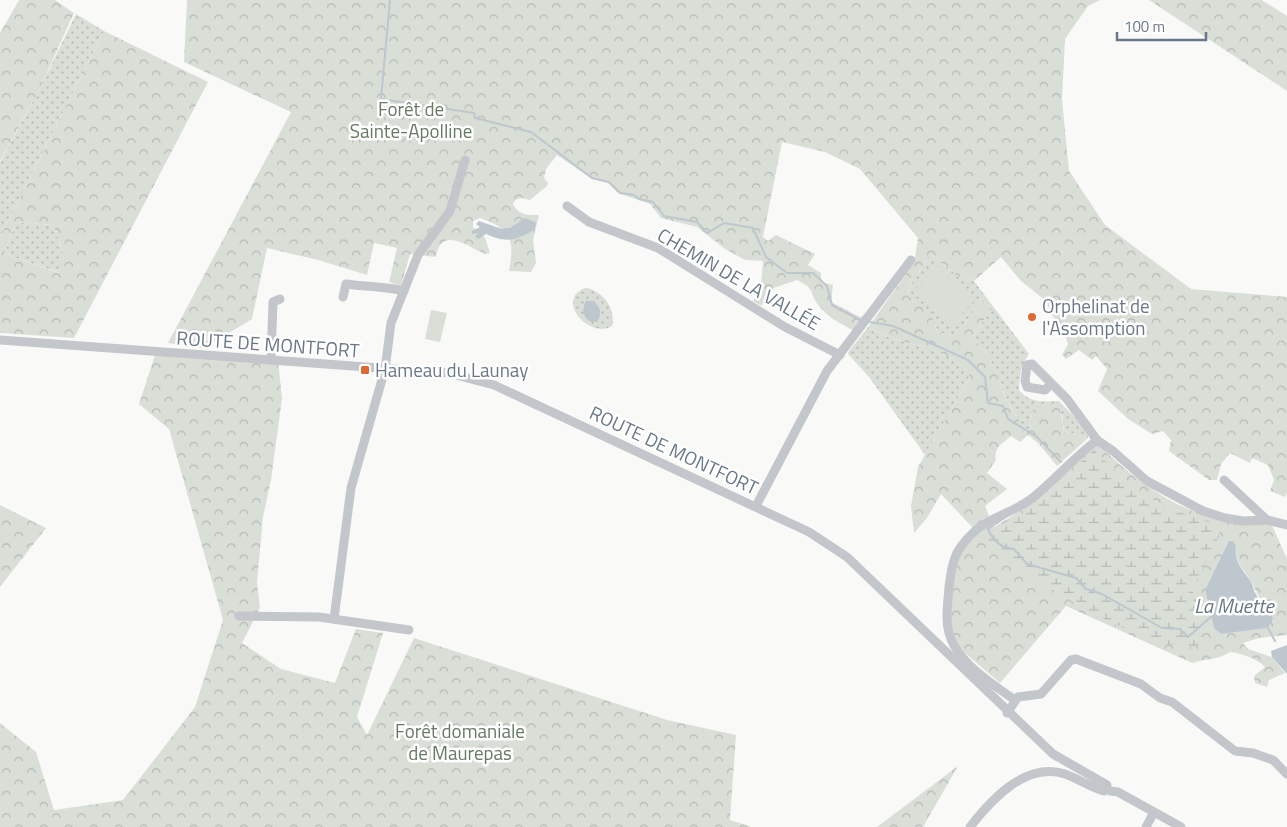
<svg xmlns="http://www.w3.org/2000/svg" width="1287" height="827" viewBox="0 0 1287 827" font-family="'Titillium Web',sans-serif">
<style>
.grass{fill:url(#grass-dots)}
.forest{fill:url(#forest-crowns);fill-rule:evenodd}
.wetland{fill:url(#wetland-marsh)}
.garden{fill:#d9dfd7}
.water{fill:#bec7cd}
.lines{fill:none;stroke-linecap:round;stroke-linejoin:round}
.stream{stroke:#bec7cd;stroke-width:2}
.minor{stroke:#c3c7cb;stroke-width:9}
.poi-dot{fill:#e16830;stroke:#fff;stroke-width:2}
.labels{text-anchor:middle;stroke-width:5;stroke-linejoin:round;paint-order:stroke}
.park-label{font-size:19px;fill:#667a64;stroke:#fff}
.street-label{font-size:19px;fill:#697888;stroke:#fff}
.poi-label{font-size:19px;fill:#697888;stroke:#fff;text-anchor:start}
.water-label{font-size:20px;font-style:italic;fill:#657883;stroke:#fff}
</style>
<defs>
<pattern id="grass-dots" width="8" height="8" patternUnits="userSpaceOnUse" patternTransform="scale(1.25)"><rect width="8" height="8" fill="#d9dfd7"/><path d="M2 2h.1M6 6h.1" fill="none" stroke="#b4bab4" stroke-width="1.8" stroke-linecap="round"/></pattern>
<pattern id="forest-crowns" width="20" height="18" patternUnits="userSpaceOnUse" patternTransform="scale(1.25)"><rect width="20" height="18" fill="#d9dfd7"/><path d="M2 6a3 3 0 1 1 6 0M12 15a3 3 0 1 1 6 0" fill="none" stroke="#b4bab4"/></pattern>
<pattern id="wetland-marsh" width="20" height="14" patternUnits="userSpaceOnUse" patternTransform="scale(1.25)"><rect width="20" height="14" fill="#d9dfd7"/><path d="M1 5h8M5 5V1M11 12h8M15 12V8" fill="none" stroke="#b4bab4"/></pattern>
</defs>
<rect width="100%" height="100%" fill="#f9faf8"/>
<g class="grass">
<polygon points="76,14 104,31 0,237 0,162 39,90"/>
<polygon points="16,222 53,225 63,250 60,273 4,254"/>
<path d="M930 254 958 276 974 281 1029 354C1020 366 1020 376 1019 390 1031 404 1043 401 1059 401L1088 431V438L1064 431 1062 414 1032 412 1030 429 1022 433 1019 430V419C999 396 998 357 972 338L992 308 981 301 960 330 952 336 937 332 936 326 907 295 910 286Z"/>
<path d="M585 288C603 290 616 309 612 326 590 340 554 300 585 288Z"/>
<path d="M869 326C874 330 880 334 886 336 909 345 960 351 970 377L925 455 869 377 848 354 849 351Z"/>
</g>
<g class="forest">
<polygon points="19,0 55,0 74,13 39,90 0,161 0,33"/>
<path d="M187 0H1100L1088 6 1065 39 1062 99 1069 171 1105 225 1191 289 1287 297V493L1285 497 1270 491 1274 480 1268 465 1252 458 1250 463 1230 453 1221 464 1217 480H1209L1169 451 1171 440 1163 431 1152 434 1128 419 1098 391 1107 369 1096 356 1092 360 1079 350 1066 359 1062 355 1068 344 1063 328 1051 314 1046 301 1021 281 1001 257 974 281 958 276 930 254 910 286 907 295C922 304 934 314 937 332L952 336 955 330H960L981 301 992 308 972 338C999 358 998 395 1019 419V430L1022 433 1030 429 1032 412 1036 407 1055 404 1060 408 1064 431 1088 438 1057 466 1039 444 1028 435 1020 442 1011 436C1003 443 993 448 996 460L987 473 1007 489 985 506 994 527 1025 508 1096 442C1131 477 1168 506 1217 519 1234 523 1254 521 1271 523L1287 559V635L1259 638 1243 643 1248 649 1272 657 1285 673 1269 680 1267 687 1255 683 1254 676 1265 667C1256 658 1243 654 1230 652 1217 661 1206 658 1192 663L1066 606 1000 683 951 641 952 552 973 528 941 494 927 518 914 533 911 506 918 467 970 377C959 351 909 345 886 336 880 334 874 330 869 326L914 263 918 238 860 169 825 152 782 142 763 237 768 241 776 235 815 254 808 265 821 273V282L833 285 831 302 860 317 866 315 854 331C842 324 827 317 819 306 808 292 817 290 797 280L774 288 761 306 753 301 761 285 763 261 745 260 725 249 697 227 661 218 650 204 618 193 608 183 592 179 557 155 546 169 544 178 548 183 547 186 530 200 521 198 515 200 513 204C518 215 528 215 539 215L533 240 536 263 531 272 509 271C515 239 511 229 480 218L473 221V227L485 238 490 253 485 254C468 247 441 225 436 257L410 254 401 286 389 282 397 248 374 243 367 275 318 260 267 248 252 319 204 348 168 343 291 112 184 62ZM1233 541 1236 545C1234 562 1243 568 1251 581 1258 594 1257 598 1270 607L1268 628 1221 634 1214 627 1205 590 1229 542Z"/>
<polygon points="1149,0 1262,0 1287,16 1287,91"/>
<path d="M104 31 208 82 74 338 0 333V237ZM16 222 53 225 63 250 59 273 4 254Z"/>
<polygon points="155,355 278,360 282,398 271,480 263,517 257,582 260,608 242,643 281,669 335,683 356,629 383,633 357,717 367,735 414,638 667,720 736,735 730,820 752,827 0,827 0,723 36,752 54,810 123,800 195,707 223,620 169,429 139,404"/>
<polygon points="0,505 46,528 0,587"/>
<polygon points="958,766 923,827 877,827"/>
</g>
<path class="wetland" d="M1094 450C1106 461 1117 474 1130 484 1155 504 1187 516 1217 525L1220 535 1193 588V604L1205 644C1166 660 1067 600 1034 577 1017 566 1002 552 986 539L990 531 1025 512Z"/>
<g class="garden">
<polygon points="937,266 974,301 950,327 913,292"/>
<polygon points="431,310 447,313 440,342 425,339"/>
</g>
<g class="water">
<path d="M525 218 535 222 536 224 534 230C515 241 506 243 486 234L479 239 475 237 478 233 472 234V231L480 227 476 224 479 221 502 229 510 228Z"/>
<path d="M586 301H594C600 308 603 314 597 322L589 321C582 314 582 310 586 301Z"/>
<path d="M1229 541H1233L1236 545C1234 561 1241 568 1250 580 1253 584 1253 590 1256 594 1262 606 1268 602 1273 619L1268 628 1221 634 1214 628 1205 590Z"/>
<polygon points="1287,645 1287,674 1272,657 1271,651"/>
</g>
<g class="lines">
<g class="stream">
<polyline points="390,0 381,99 474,113 475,118 531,132 592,178 609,182 620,193 634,195 639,199 653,202 664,216 697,222 707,233 724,223 753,228 766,257 787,273 813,273 827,286 832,305 860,320"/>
<polyline points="870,322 893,326 968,360 985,377 988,403 1003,406 1008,419 1037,437 1061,462"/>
<path d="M1006 517 988 529C993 541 1001 548 1014 549L1027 564 1076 578 1086 589 1102 594 1162 628 1180 629 1188 637 1213 615"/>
<polyline points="1267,626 1275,641"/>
</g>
<g class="minor">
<polyline points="567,206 589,222 658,248 785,327 840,355"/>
<path d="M343 297 346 284C367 287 384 286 404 291"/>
<polyline points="0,340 448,373 494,385 809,532 847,557 1053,754 1107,785"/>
<polyline points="271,360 273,302 280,299"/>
<polyline points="1050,385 1045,390 1027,387 1025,381 1027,365 1032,364 1067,399 1097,440 1113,451 1147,481 1203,511 1225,518 1243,521 1267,520 1287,525"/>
<polyline points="1224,480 1267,520"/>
<polyline points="756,506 827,371 911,260"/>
<polyline points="239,616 319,617 409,630"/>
<polyline points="334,619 351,488 385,369 391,323 418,255 450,211 465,160"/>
<path d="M1015 700C992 684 956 661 949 633 945 618 948 602 949 587 952 561 955 549 975 531 992 516 1016 512 1035 496 1056 478 1075 457 1097 440"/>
<polyline points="1007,713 1018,697 1041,694 1071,660 1076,659 1141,684 1160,698 1172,702 1235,751 1253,753 1273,760 1287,774"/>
<polyline points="1110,791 1118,792 1181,827"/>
<path d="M970 827C991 800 1026 761 1065 774 1079 779 1090 787 1104 791"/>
<polyline points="1146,827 1154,812"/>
</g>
</g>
<g class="poi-dot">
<circle cx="1032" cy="317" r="5"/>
<rect x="360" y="365" width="10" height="10" rx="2.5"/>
</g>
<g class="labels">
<g class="park-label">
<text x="411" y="116">Forêt de<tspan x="411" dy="22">Sainte-Apolline</tspan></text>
<text x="460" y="738">Forêt domaniale<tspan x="460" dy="22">de Maurepas</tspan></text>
</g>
<g class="street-label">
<text transform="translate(739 279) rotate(30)" y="7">CHEMIN DE LA VALLÉE</text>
<text transform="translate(268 344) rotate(4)" y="7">ROUTE DE MONTFORT</text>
<text transform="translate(674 450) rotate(25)" y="7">ROUTE DE MONTFORT</text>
</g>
<g class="poi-label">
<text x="1042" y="313">Orphelinat de<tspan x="1042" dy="22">l'Assomption</tspan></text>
<text x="375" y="377">Hameau du Launay</text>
</g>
<g class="water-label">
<text x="1234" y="613">La Muette</text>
</g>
</g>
<path d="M1117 32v8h89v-8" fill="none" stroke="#697888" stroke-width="2.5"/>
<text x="1124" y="32" font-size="15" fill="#697888" stroke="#ffffff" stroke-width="4" paint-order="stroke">100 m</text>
</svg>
